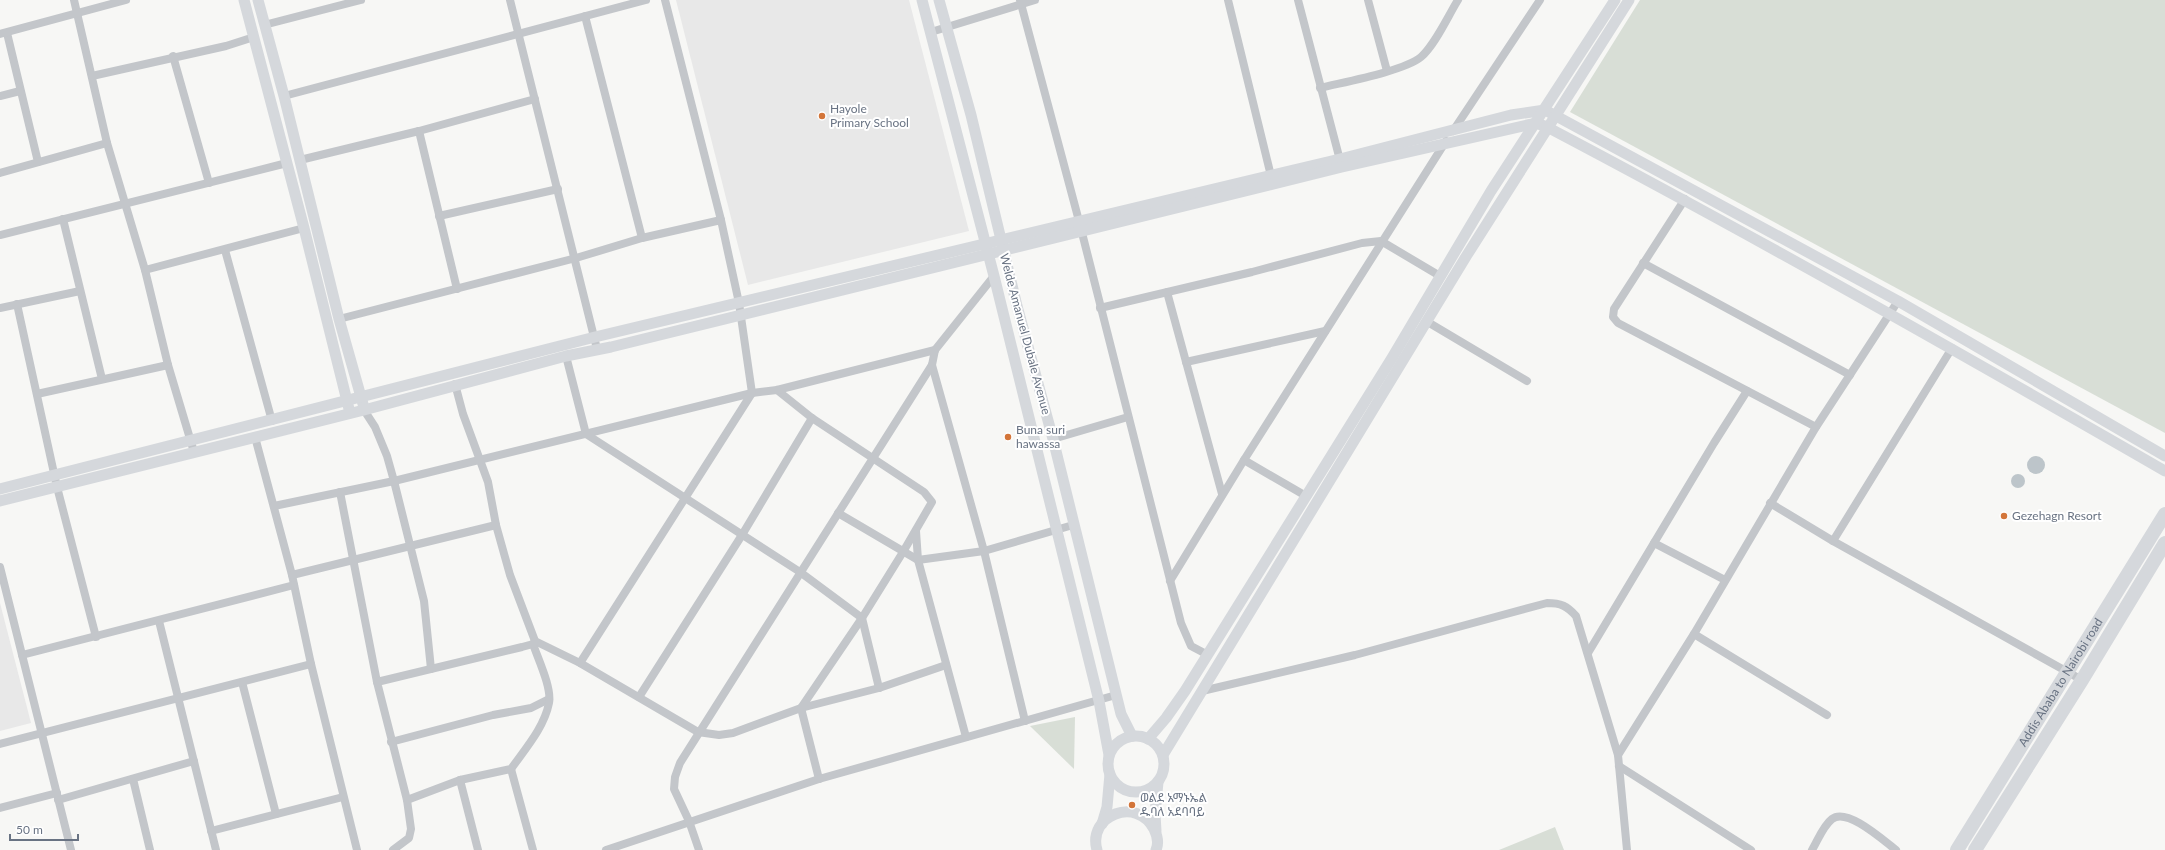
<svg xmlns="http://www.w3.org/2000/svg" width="2165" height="850" viewBox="0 0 2165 850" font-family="Lato,'Noto Sans Ethiopic',sans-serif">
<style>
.built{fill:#e8e8e8}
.green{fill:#d8ded6}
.water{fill:#bdc5ca}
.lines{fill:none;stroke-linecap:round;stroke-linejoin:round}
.street{stroke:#c3c6ca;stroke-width:8}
.secondary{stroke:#d5d8dc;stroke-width:11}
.highway{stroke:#d5d8dc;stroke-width:14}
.poi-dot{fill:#d37539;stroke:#fff;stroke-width:1.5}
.labels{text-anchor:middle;stroke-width:4;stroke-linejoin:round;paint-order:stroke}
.poi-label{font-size:12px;fill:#697383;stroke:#fff;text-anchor:start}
.street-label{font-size:12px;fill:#697383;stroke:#fff}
</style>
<rect width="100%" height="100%" fill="#f7f7f5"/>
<g class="built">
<polygon points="676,0 909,0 969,231 748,285"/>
<polygon points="0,603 31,723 0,731"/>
</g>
<g class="green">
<polygon points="1640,0 2165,0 2165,433 1570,112"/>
<polygon points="1075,717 1074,769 1030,726"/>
<polygon points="1555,827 1564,850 1499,850"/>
</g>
<g class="water">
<circle cx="2036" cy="465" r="9"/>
<circle cx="2018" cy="481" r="7"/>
</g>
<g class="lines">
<g class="street">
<polyline points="74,0 107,143 145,270 168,365 194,452"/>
<polyline points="510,0 597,349"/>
<polyline points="1020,0 1079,221 1181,623 1191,646 1208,655"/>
<polyline points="1228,0 1272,180"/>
<polyline points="1298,0 1341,164"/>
<polyline points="1368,0 1387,71"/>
<polyline points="585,16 642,238"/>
<polyline points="264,25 361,0"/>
<polyline points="931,32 1035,0"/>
<polyline points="7,33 38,162"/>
<polyline points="0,34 126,0"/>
<polyline points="173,56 209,183"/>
<polyline points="92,76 226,46 254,37"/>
<path d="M1320 88C1344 82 1404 71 1421 57 1435 45 1448 16 1458 0"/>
<polyline points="0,96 20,91"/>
<polyline points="284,96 646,0"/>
<polyline points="419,131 457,289"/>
<polyline points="1453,131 1540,0"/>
<polyline points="300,160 419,131 535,99"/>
<polyline points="0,173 107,143"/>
<polyline points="1685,199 1614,309 1613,317 1618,323 1816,427"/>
<polyline points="439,216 558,189"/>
<polyline points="63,219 102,379"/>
<polyline points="0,235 287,163"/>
<polyline points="225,250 272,421"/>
<polyline points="1643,263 1850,375"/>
<polyline points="145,270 304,228"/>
<polyline points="1167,292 1222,494"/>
<polyline points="17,304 57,487 96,637"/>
<polyline points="0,308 80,291"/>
<polyline points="1100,308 1252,272 1362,243 1381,241 1440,276"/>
<polyline points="339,319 576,258 642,238 721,220"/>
<polyline points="1426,321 1527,381"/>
<polyline points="566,356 586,434 800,572 862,618 879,688"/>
<polyline points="1186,362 1325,331"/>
<polyline points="932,365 984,551 1025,721"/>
<polyline points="455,384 463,414 488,482 496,525 510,575 535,641 580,663 698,732 719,735 733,733 801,708 879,688 946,665"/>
<polyline points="777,390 812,418 924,492 932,502 903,552 862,618 801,708 819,779"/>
<polyline points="37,394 168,365"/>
<polyline points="364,410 375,427 387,456 394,481 424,601 431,669"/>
<polyline points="255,437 292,575 311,664 357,850"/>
<polyline points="1053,439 1128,417"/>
<polyline points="1244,460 1306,496"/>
<polyline points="340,492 377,682"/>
<polyline points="1770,503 1833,541 2082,680"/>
<polyline points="274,506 394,481 752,393 777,390 935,350"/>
<polyline points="838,513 918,560 984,551 1073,525"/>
<polyline points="916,531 918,560 966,737"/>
<polyline points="1833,541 1952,348"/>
<polyline points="1654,543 1725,580"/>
<polyline points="0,567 71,850"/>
<polyline points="292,575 496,525"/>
<polyline points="1170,581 1244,460 1446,141"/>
<polyline points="159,621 216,850"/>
<polyline points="1694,634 1827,715"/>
<polyline points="1588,653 1714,443 1747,391"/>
<polyline points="22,655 294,585"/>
<polyline points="580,663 752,393 739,303 721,220 665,0"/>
<polyline points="242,682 276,814"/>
<path d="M1202 691 1355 655 1547 603C1561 603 1567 606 1576 616L1618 755"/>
<polyline points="639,697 742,535 812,418"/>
<polyline points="391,742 493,715 531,708 549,699"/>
<polyline points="0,744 311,664"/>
<polyline points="1619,766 1751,850"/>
<polyline points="511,769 533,850"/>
<polyline points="133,779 150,850"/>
<path d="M460 780 511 769C525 749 544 728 549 703 552 688 538 659 533 644"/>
<polyline points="58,800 194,761"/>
<polyline points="407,800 460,780 478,850"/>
<polyline points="0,808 57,793"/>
<polyline points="211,831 343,797"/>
<polyline points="393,850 409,838 411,829 407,800 377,682 522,647 533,644 535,641"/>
<polyline points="606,850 819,779 1116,695"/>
<polyline points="699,850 689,821 674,789 675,777 680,763 932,365 935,350 994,276"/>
<polyline points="1627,850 1618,755 1694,634 1816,427 1898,301"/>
<path d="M1812 850C1818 840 1823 826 1832 819 1847 807 1884 841 1896 850"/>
</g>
<g class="secondary">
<polyline points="244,0 304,228 349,409"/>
<polyline points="258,0 284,96 339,319 363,404"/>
<polyline points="922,0 994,276 1099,701 1109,755"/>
<polyline points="939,0 971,115 1017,306 1053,439 1121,714 1132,736"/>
<polyline points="0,489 595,337 1340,159 1511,115 1545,110 1898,301 2165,456"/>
<path d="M0 501 364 410 566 356 611 347 1342 167 1536 123 1547 127C1756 237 1960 353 2165 471"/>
<circle cx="1136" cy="764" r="28"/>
<polyline points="1148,739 1166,718 1185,691 1392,358 1491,191 1615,0"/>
<polyline points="1163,755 1467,255 1629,0"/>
<polyline points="1102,824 1107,807 1110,774"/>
<polyline points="1156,831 1155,814 1158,782"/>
<path d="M1097 850C1087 815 1137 796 1154 829 1157 835 1159 843 1156 850"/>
</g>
<g class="highway">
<path id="s1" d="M1957 850 2165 514"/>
<polyline points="1975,850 2082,680 2165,543"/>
</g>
</g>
<g class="poi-dot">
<circle cx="822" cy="116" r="4"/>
<circle cx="1008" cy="437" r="4"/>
<circle cx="2004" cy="516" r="4"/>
<circle cx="1132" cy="805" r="4"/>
</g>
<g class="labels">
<g class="poi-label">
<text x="830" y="113">Hayole<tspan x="830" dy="14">Primary School</tspan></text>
<text x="1016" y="434">Buna suri<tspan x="1016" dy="14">hawassa</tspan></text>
<text x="2012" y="520">Gezehagn Resort</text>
<text x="1140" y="802">ወልደ አማኑኤል<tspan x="1140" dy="14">ዱባለ አደባባይ</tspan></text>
</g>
<g class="street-label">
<text transform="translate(1025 334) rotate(75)" y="4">Welde Amanuel Dubale Avenue</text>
<text dy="4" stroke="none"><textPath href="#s1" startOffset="197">Addis Ababa to Nairobi road</textPath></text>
</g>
</g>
<path d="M10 834v6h68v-6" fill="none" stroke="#697383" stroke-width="2"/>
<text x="16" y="834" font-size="12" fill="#697383" stroke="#ffffff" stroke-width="3" paint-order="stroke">50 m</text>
</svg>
